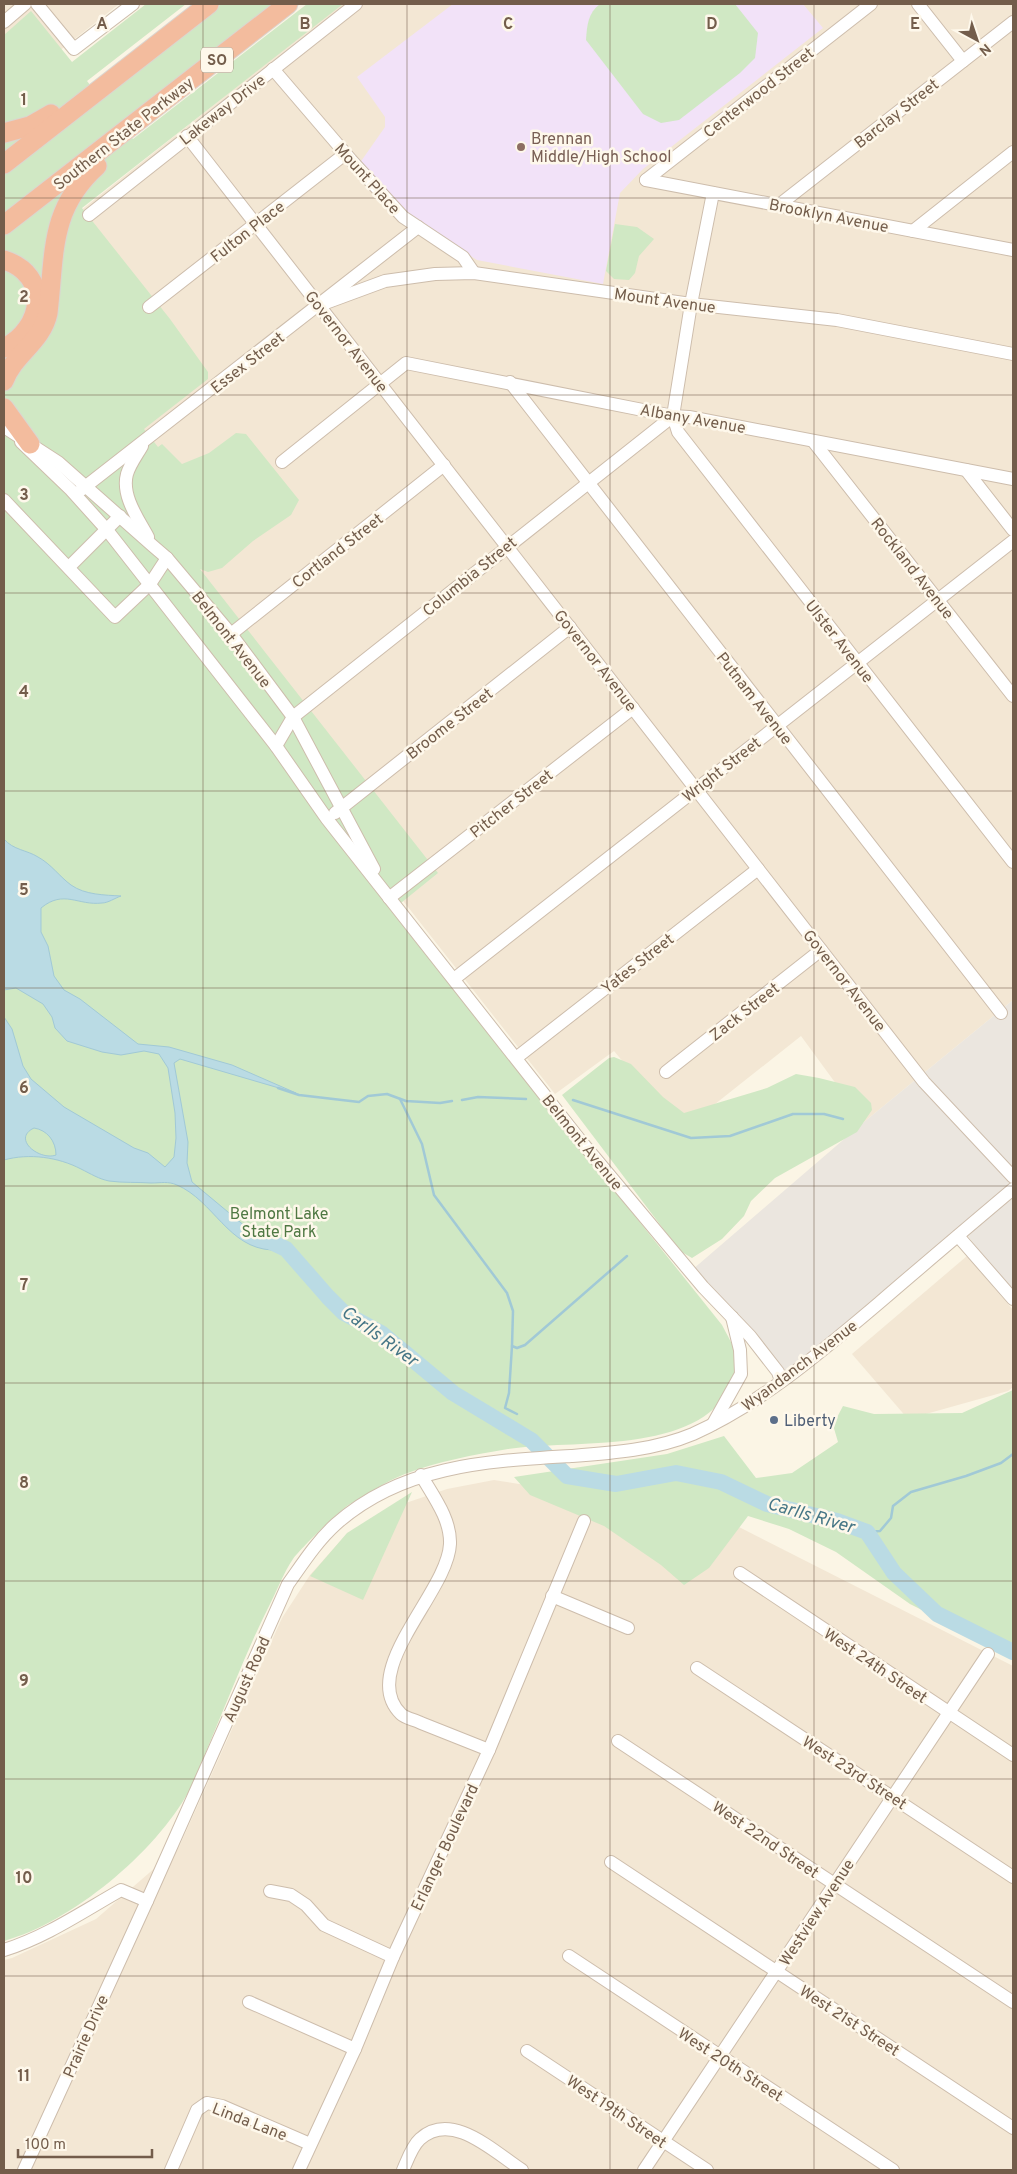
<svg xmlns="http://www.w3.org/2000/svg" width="1017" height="2174" viewBox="0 0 1017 2174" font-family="Overpass,sans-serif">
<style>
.residential{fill:#f3e7d4}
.industrial{fill:#ebe6df}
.education{fill:#f2e2f8}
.green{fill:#d0e8c4}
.water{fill:#badbe4;stroke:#a1c9d6;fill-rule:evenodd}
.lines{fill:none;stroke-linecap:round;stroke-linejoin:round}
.stream{stroke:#a1c9d6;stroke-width:2.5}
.river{stroke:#badbe4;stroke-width:16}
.minor-casing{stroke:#cdbdac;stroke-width:14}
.highway-casing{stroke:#dbd5d0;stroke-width:21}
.minor{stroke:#fff;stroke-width:12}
.highway{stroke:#f3bc9e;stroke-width:19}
.grid{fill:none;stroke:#735d4b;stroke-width:1;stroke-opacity:0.55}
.education-dot{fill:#8d6e63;stroke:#fef8eb;stroke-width:2}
.service-dot{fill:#5c6f8a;stroke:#fef8eb;stroke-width:2}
.labels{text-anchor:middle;stroke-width:5;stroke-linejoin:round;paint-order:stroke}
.shield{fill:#fef8eb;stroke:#9d8c7b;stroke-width:1}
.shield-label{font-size:15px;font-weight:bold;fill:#735d4b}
.street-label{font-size:16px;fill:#735d4b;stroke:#fef8eb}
.education-label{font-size:16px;fill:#785e54;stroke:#fef8eb;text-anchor:start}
.park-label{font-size:16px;fill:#4f7843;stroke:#fef8eb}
.service-label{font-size:16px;fill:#4e5e75;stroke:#fef8eb;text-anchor:start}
.water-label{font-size:18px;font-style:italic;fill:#467686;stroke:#fef8eb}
.grid-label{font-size:16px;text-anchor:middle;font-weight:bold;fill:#735d4b;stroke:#fef8eb;stroke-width:5;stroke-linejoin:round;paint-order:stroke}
</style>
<rect width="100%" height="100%" fill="#fbf5e5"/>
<g class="residential">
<polygon points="4,4 119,4 58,52 4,42"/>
<polygon points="341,4 1013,4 1013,1000 864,1122 801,1036 681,1131 614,1051 555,1094 393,888 82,475 208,378 149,307 80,211"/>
<polygon points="967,1256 1013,1310 1013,1387 1008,1391 908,1419 852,1354"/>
<polygon points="494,1480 706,1513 739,1527 1013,1666 1013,2170 4,2170 4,1960 12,1958 96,1919 179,1847 282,1618 310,1575 344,1537 388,1509 447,1489"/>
</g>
<polygon class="industrial" points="1013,1000 1013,1294 964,1231 781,1381 692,1270 864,1122"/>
<polygon class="education" points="453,4 803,4 823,28 643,169 620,193 603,284 477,260 406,215 357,167 385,127 385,117 357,77"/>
<g class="green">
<path d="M146 4H186L87 81 101 99 221 4H275L121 124 133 139 307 4H343L82 208 170 319 208 372V379L144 429 158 447 162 444 182 464 209 453 236 433 246 434 299 500 291 515 253 541 222 568 208 572 200 569 438 873 391 911 722 1325C726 1333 731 1341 734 1349 738 1360 735 1374 731 1385 699 1456 572 1439 508 1449 474 1455 438 1461 405 1474 386 1481 368 1494 350 1504 340 1510 300 1549 293 1559 284 1572 278 1588 271 1602 248 1647 230 1695 210 1742 203 1758 197 1775 189 1791 155 1853 72 1922 4 1941V35L31 11 72 62Z"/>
<path d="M600 4H735L758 33 755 58 740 73 679 120 661 123 643 114 586 40C587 25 588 13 600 4Z"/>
<polygon points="615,224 637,227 654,239 639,256 635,273 629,280 614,279 606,271"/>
<polygon points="614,1057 631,1064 663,1097 684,1113 767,1088 796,1074 819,1078 855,1087 871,1103 872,1110 857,1132 775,1178 751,1201 744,1216 722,1239 692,1258 680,1251 562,1095 609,1058"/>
<polygon points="1013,1390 1013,1656 910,1604 836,1552 789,1529 748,1516 709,1568 684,1585 661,1565 604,1526 530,1495 514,1477 667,1454 724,1436 756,1478 792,1473 838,1442 833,1425 843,1406 874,1414 962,1413"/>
<polygon points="412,1492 363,1600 310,1576 347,1533"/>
</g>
<path class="water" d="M4 839C13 850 27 850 38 857 51 864 60 877 71 885 85 895 105 895 121 896 115 898 108 903 102 903 78 906 64 889 41 908V932L48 946 54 976 64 990 80 999 138 1044 169 1047 232 1065 296 1093 180 1059 174 1063 188 1142 187 1163 192 1182 246 1227 256 1234 282 1241 289 1245C284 1252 280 1251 272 1250 228 1248 214 1201 177 1185 168 1181 161 1183 151 1183 138 1182 123 1183 109 1181 99 1179 91 1174 81 1169 58 1157 29 1153 4 1160V1017L12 1029 23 1066 31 1079 64 1107 134 1148 148 1153 165 1167 174 1157 176 1138 175 1113 168 1068 159 1054 144 1051 121 1055 102 1052 67 1041 55 1028 52 1017 43 1004 16 988 4 990ZM34 1128C47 1130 56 1141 56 1155 40 1161 11 1139 34 1128Z"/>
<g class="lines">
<g class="stream">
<polyline points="278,1088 299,1095 359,1102 368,1096 387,1094 406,1101 440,1103 452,1101"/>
<polyline points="400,1099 422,1144 434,1195 507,1293 513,1311 512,1346 517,1348 525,1345 627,1256"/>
<polyline points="462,1100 478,1097 526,1099"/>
<polyline points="573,1100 691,1138 730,1136 793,1114 824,1114 843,1119"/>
<polyline points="512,1346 509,1393 505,1408 517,1414"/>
<polyline points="867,1532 880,1531 891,1518 893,1506 911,1492 966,1476 1001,1463 1013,1454"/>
</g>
<polyline class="river" points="265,1239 286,1249 328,1297 344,1313 381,1333 453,1393 531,1440 567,1476 616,1484 676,1473 721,1482 767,1504 837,1521 867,1532 894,1573 937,1614 1013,1652"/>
<g class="minor-casing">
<g id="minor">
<polyline points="37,4 74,49 133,4"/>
<polyline points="918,4 963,61"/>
<polyline points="4,22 25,4"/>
<polyline points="273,69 351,160 403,217 463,257 474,273"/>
<polyline points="187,136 924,1082 1013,1177"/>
<polyline points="646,180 1013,250"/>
<polyline points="646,180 871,4"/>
<polyline points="713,193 691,304 673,416 678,432 1013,862"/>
<polyline points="779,205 1013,22"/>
<polyline points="89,215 356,4"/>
<polyline points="913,231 1013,152"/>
<polyline points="320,305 385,281 435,274 474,273 691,304 837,320 1013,354"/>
<polyline points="149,307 345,154"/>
<polyline points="510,382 1001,1013"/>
<polyline points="4,427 58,462 153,546 167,558 231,634 293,717 374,869"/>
<polyline points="813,441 1013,696"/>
<polyline points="21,442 71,490 107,530 276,746 327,819 580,1140 703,1287 750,1336 778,1372 781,1381"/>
<path d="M142 446C137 455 130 464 127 474 121 496 139 520 148 537"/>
<polyline points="282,462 406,363 673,416 689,417 1013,479"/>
<polyline points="966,470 1013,530"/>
<polyline points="81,490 418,227"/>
<polyline points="4,500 115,617 150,584 167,558"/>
<polyline points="69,567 120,516"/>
<polyline points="231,634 444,465"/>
<polyline points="276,746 293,717 673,416"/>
<polyline points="335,813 570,627"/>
<polyline points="389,898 633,708"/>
<polyline points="454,979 1013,541"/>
<polyline points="516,1058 758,869"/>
<polyline points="666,1072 821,950"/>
<polyline points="958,1236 1013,1299"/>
<polyline points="713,1424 741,1374 740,1350 732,1317"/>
<path d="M421 1475C433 1496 451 1519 450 1544 448 1592 357 1671 401 1714 405 1718 415 1720 421 1723 444 1732 466 1741 489 1750"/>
<polyline points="740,1573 1013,1755"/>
<polyline points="552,1596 628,1628"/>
<polyline points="697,1668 1013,1877"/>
<polyline points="618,1741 1013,2002"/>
<polyline points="611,1862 1013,2128"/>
<polyline points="270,1891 291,1895 306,1905 324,1925 393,1957"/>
<path d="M4 1950C46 1937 82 1912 121 1890L147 1901"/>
<polyline points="569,1956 893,2170"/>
<polyline points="249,2002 355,2049"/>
<polyline points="527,2051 707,2170"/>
<path d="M24 2170 147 1901 288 1584C303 1563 317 1541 336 1524 402 1465 488 1461 571 1456 612 1453 655 1450 693 1434 762 1403 821 1352 879 1303 923 1265 968 1227 1013 1189"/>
<polyline points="171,2170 197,2110 207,2103 222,2106 310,2144"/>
<polyline points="299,2170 355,2049 393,1957 489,1750 584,1521"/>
<path d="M403 2170C407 2161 412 2146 420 2139 452 2110 494 2152 522 2170"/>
<polyline points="644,2170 988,1654"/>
</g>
</g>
<g class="highway-casing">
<g id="highway">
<polyline points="4,133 30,126 51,114"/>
<polyline points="4,164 209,4"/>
<polyline points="4,225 288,4"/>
<path d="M4 260C51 275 44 328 4 348"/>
<path d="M4 381C13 355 42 342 48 313 55 254 49 209 97 166"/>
<polyline points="4,408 30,444"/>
</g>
</g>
<use href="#minor" class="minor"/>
<use href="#highway" class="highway"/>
</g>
<path class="grid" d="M203 4V2170M407 4V2170M610 4V2170M814 4V2170M4 198H1013M4 395H1013M4 593H1013M4 791H1013M4 988H1013M4 1186H1013M4 1383H1013M4 1581H1013M4 1779H1013M4 1976H1013"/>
<circle class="education-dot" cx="521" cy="147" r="5"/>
<circle class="service-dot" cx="774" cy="1420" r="5"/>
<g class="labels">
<rect class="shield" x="201" y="47.5" width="32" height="25" rx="4"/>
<g class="shield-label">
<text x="217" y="65">SO</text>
</g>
<g class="street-label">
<text transform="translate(758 92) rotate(-38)" y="6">Centerwood Street</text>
<text transform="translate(222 109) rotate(-38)" y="6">Lakeway Drive</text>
<text transform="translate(896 113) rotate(-38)" y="6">Barclay Street</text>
<text transform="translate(123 133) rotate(-38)" y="6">Southern State Parkway</text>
<text transform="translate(368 178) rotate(48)" y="6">Mount Place</text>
<text transform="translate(829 215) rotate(11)" y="6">Brooklyn Avenue</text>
<text transform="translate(247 231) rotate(-38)" y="6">Fulton Place</text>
<text transform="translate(665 300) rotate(8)" y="6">Mount Avenue</text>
<text transform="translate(347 341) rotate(52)" y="6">Governor Avenue</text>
<text transform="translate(247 362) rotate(-38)" y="6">Essex Street</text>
<text transform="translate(693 418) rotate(10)" y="6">Albany Avenue</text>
<text transform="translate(337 550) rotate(-38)" y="6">Cortland Street</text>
<text transform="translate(913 568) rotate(52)" y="6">Rockland Avenue</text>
<text transform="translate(469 576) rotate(-39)" y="6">Columbia Street</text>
<text transform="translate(232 639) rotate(52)" y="6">Belmont Avenue</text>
<text transform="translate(840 641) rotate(52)" y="6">Ulster Avenue</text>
<text transform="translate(596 660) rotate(52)" y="6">Governor Avenue</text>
<text transform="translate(755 698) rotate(52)" y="6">Putnam Avenue</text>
<text transform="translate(449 723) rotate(-38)" y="6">Broome Street</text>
<text transform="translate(721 769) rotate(-38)" y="6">Wright Street</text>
<text transform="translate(511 803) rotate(-38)" y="6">Pitcher Street</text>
<text transform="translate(637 963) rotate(-38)" y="6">Yates Street</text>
<text transform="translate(845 980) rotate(52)" y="6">Governor Avenue</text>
<text transform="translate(744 1011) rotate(-38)" y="6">Zack Street</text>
<text transform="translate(583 1142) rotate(51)" y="6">Belmont Avenue</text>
<text transform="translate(799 1365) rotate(-37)" y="6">Wyandanch Avenue</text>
<text transform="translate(876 1665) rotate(34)" y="6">West 24th Street</text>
<text transform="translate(246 1679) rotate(-66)" y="6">August Road</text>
<text transform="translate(855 1772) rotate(33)" y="6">West 23rd Street</text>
<text transform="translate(766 1839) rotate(34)" y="6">West 22nd Street</text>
<text transform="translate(444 1847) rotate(-65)" y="6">Erlanger Boulevard</text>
<text transform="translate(816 1912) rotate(-57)" y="6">Westview Avenue</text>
<text transform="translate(850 2020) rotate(33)" y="6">West 21st Street</text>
<text transform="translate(85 2036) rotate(-66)" y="6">Prairie Drive</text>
<text transform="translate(731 2064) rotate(33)" y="6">West 20th Street</text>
<text transform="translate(617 2111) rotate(34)" y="6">West 19th Street</text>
<text transform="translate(250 2121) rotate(21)" y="6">Linda Lane</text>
</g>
<g class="education-label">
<text x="531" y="144">Brennan<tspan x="531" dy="18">Middle/High School</tspan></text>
</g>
<g class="park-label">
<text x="279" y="1219">Belmont Lake<tspan x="279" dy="18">State Park</tspan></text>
</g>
<g class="service-label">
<text x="784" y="1426">Liberty</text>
</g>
<g class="water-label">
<text transform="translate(380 1336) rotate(36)" y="6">Carlls River</text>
<text transform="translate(811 1515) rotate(16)" y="6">Carlls River</text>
</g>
</g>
<g class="grid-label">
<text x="102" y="29">A</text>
<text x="305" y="29">B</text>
<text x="508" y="29">C</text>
<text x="712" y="29">D</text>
<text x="915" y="29">E</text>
<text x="24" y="105">1</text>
<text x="24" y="302">2</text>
<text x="24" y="500">3</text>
<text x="24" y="697">4</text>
<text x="24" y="895">5</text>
<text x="24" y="1093">6</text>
<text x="24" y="1290">7</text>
<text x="24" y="1488">8</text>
<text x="24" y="1686">9</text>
<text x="24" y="1883">10</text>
<text x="24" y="2081">11</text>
</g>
<rect width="1017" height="2174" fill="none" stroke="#735d4b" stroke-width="10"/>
<g transform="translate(977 40) rotate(140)" stroke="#fef8eb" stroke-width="4" paint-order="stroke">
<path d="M0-4L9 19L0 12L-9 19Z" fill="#735d4b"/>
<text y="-8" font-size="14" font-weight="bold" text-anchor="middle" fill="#735d4b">N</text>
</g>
<path d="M18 2149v8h134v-8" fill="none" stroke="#735d4b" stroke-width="2.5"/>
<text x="25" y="2149" font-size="15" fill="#735d4b" stroke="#fef8eb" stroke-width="4" paint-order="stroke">100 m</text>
</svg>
